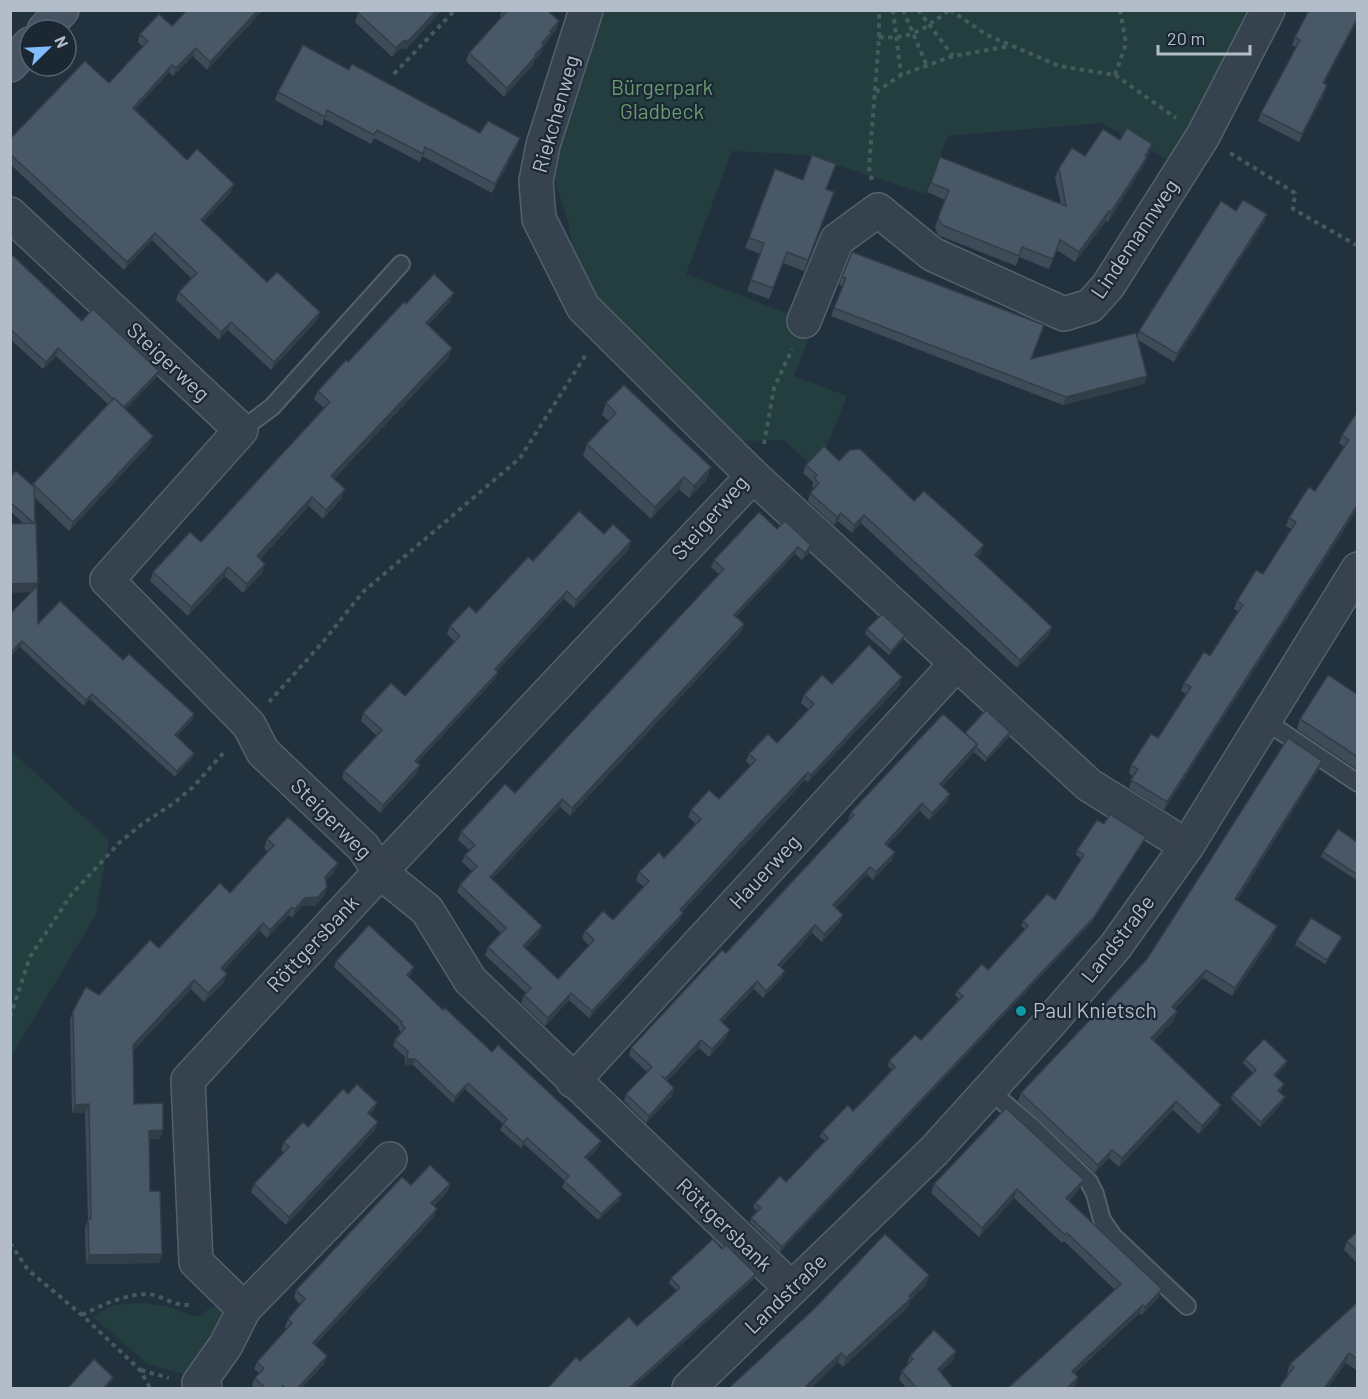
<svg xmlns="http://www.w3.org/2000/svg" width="1368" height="1399" viewBox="0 0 1368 1399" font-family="Barlow,sans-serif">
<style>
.green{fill:#243e3f}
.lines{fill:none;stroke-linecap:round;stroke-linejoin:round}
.service-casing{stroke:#54606c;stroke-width:20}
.minor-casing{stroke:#54606c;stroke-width:36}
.tertiary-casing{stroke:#54606c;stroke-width:36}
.secondary-casing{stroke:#54606c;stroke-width:36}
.path{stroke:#425b5c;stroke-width:4;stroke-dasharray:4.5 4.5;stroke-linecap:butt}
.service{stroke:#36424e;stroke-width:16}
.minor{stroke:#36424e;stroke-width:33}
.tertiary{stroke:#36424e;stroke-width:33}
.secondary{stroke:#445261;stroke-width:33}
.wall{fill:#3e4c59}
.shaded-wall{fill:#323e48}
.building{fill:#485867;stroke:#323e48;stroke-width:1.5}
.culture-dot{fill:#0f9aa8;stroke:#1b2733;stroke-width:2}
.labels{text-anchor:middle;stroke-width:4.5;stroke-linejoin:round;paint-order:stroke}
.park-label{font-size:21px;fill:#689b6f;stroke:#1b2733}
.street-label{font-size:21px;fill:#b2bdc9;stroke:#1b2733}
.poi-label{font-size:21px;fill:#b2bdc9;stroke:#1b2733;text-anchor:start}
</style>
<rect width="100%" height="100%" fill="#22313e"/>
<g class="green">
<polygon points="601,11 1250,11 1170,161 1101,123 948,136 925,194 806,155 732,151 686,274 814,324 794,376 847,396 826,448 810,464 784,440 741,441 583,294 572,247 568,221 552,174 552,162"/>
<polygon points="10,750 109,840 95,916 11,1057"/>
<polygon points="144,1303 166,1306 196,1317 214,1306 221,1310 214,1337 182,1374 148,1364 93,1317 112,1305"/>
</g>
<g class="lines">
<g class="service-casing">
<g id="service">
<polyline points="241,430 272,407 401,264"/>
<polyline points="1264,720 1358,783"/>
<polyline points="989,1090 1032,1127 1089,1182 1095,1194 1102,1220 1113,1236 1187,1306"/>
</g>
</g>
<g class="minor-casing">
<g id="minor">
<polyline points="586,10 543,145 536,181 539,219 583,307 753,476 1089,785 1187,846"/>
<polyline points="10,214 241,430 107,580 249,725 263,752 363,847 380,872 753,476"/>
<polyline points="804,321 837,240 878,210 932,254 1064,314 1090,306 1108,286 1203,136 1268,10"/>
<polyline points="573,1081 957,663"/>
<polyline points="390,1159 244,1309 196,1262 188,1080 380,872 427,910 470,980 791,1288"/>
<polyline points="205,1388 199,1383 226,1345 244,1309"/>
</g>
</g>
<g class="tertiary-casing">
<polyline id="tertiary" points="689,1388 934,1151 1047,1026 1115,947 1187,846 1358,569"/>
</g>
<g class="secondary-casing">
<g id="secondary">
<polyline points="44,30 62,10"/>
<polyline points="10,65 30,44"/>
</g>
</g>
<g class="path">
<polyline points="893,10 901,75"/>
<polyline points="903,10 927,66"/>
<polyline points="918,10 953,56"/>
<polyline points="950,10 987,35 1059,66 1115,75 1176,118"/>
<path d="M879 37C910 40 926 28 949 10"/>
<polyline points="394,74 455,10"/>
<polyline points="1115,75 1126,44 1120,10"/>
<polyline points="876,92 901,75 953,56 1010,46"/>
<polyline points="1230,153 1295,193 1293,209 1358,246"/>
<polyline points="872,180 869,168 879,37 879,10"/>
<polyline points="764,444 774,388 792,349"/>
<polyline points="269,702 322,643 363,592 520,458 587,353"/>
<polyline points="10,1017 30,957 71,895 119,843 142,824 174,803 193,787 226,750"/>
<polyline points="10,1243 28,1270 82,1315 140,1370 150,1388"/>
<path d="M82 1315C102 1305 123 1295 146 1294 162 1294 176 1309 192 1304"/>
<polyline points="141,1370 169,1378"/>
</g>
<use href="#service" class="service"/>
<use href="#minor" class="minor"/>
<use href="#tertiary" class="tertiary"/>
<use href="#secondary" class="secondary"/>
</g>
<g class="wall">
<polygon points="187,10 263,10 207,70 193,56 173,76 169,72 135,110 187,160 231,192 203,222 267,282 320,312 317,320 271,370 228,330 219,340 176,300 179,292 192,279 152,240 124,270 10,164 10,139 109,83 143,47 138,42 140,34 172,26"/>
<polygon points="361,10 442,10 406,49 400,49 392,57 355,22 358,13"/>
<polygon points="502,10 547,10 559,21 556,30 550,37 548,41 543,47 541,54 535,59 533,65 504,97 466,61 469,53 501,18 500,17"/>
<polygon points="1309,10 1324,83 1327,85 1325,93 1299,142 1258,121 1261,113 1296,47 1292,45 1295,37"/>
<polygon points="349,70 480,133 520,138 517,147 492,193 422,156 420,162 374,138 371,144 324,119 322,126 275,100 278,92"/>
<polygon points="1120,140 1152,144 1143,166 1108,222 1106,221 1075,262 1057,250 1049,269 1019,257 1016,266 938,235 935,227 945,200 927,192 940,157 1061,204 1055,178 1059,168"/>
<polygon points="775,169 834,192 804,271 783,263 769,299 747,291 760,254 745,248"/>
<polygon points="1236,211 1264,222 1174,362 1138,340 1144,384 1063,405 831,316 843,286 839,285 852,252 1031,359 1137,336 1139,331"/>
<polygon points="10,253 82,321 156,378 126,409 150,444 69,531 34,497 38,624 123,660 194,714 192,720 177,736 194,753 192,758 175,777 90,699 84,706 20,647 31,592 24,524 10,511 10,477 33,486 33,484 108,404 56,356 43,369 10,339"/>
<polygon points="450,302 428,325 449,357 334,479 342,498 323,519 309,506 260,559 265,564 262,573 243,593 225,576 188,616 150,581 153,572 201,542 324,408 314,399 318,391 406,304"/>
<polygon points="606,403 711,467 707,479 689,498 679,489 651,519 583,456 587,444 609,421 602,415"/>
<polygon points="1358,411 1358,508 1164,810 1129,788 1133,776 1129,773 1131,765 1158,738 1186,694 1181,691 1184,683 1210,656 1239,612 1234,609 1237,601 1263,574 1292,529 1286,526 1289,518 1315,491 1344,447 1339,443 1342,435"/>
<polygon points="839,461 914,501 981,553 977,557 1049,635 1017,668 861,523 852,533 838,521 834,525 808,501 810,493 814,488 812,486 813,482 803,473 806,465"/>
<polygon points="777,529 811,545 809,553 802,560 795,554 736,617 741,632 570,816 560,807 492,879 539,934 525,948 558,979 589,946 582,938 585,931 613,920 644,887 636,880 639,872 664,858 696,824 688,817 691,810 719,799 751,766 746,761 749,754 777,743 809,710 801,703 804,695 832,684 900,685 808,782 805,780 682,912 680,920 589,1018 569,1000 545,1026 521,1003 524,995 526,993 485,955 488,947 501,933 457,892 460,885 472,871 462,862 465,855 469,850 458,840 461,832 515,793 719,574 711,567 714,560"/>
<polygon points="604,534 631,541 629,549 574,608 564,599 497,671 498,672 495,679 417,763 420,765 417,773 380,813 342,778 344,771 377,736 361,721 363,713 405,696 455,642 447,634 450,626 476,613 533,561"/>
<polygon points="867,629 905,635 903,640 889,655 865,634"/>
<polygon points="1358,695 1358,770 1297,729 1300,719"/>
<polygon points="1010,732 1009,737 985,762 974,752 942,787 947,802 929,820 920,811 887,846 895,852 892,860 873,880 867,874 836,908 843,915 840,922 822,942 812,933 781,967 782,978 763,998 754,989 722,1022 727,1037 709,1057 699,1048 667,1081 674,1088 672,1096 646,1123 624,1101 626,1094 647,1072 629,1055 631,1048 726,953 849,820 848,820 851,812 965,733"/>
<polygon points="1322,761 1319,769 1237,900 1274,935 1232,996 1203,978 1175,1009 1177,1011 1174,1020 1154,1041 1218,1113 1199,1134 1173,1110 1119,1167 1109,1158 1095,1173 1018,1101 1021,1093 1147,959"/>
<polygon points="1104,824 1146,837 1144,841 1092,922 780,1252 750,1222 751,1218 757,1211 753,1207 755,1203 786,1182 825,1141 820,1137 822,1132 853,1111 864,1100 892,1070 888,1066 889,1061 921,1040 959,999 955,995 957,991 988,970 1025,929 1021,926 1023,921 1055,900 1082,859 1076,855 1077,850"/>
<polygon points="267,839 334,872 326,881 327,887 324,896 315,906 302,906 292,918 289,915 267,938 260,931 224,970 224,982 204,1002 191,989 133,1051 134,1104 160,1139 149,1139 150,1191 162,1254 159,1263 86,1264 85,1228 88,1220 85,1113 72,1113 70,1019 73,1011 99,995 230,893 268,852 264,848"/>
<polygon points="1358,843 1358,881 1321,857 1323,852"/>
<polygon points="1297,940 1340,941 1325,964 1295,945"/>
<polygon points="336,961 412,973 408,977 443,1010 599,1147 587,1159 620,1200 598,1220 562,1187 565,1181 545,1163 524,1144 521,1148 500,1130 503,1124 465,1089 453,1103 413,1065 405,1065 405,1057 393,1046 395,1040 401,1032 399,1030 399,1027 334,967"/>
<polygon points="1245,1059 1286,1065 1275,1076 1282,1089 1279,1092 1283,1102 1260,1127 1231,1099 1232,1095 1253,1073 1243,1063"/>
<polygon points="348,1094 374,1110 370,1115 375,1130 286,1225 251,1192 254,1184 284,1152 281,1150 284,1142 308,1127"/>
<polygon points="450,1184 447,1192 434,1206 434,1217 315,1345 327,1356 324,1364 301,1389 255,1389 252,1385 255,1378 259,1373 254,1369 257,1362 287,1329 285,1327 288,1319 301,1305 294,1298 296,1290 411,1185"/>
<polygon points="934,1184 1080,1188 1069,1201 1159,1297 1142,1315 1140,1313 1074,1374 1078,1377 1075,1386 1007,1389 1115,1290 1064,1241 1062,1243 1014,1198 979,1237 931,1193"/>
<polygon points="1358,1231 1358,1264 1344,1250 1347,1241"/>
<polygon points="722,1249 756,1274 754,1279 632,1389 547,1389 580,1361 637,1326 677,1291 669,1283 671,1278"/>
<polygon points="926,1285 910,1300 908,1307 843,1367 838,1362 810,1389 728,1389"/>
<polygon points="1358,1302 1358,1371 1346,1363 1288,1375 1287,1374 1290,1364"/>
<polygon points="956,1351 953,1360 940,1372 954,1389 907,1389 899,1379 902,1371 907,1365 907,1364 910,1356"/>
</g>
<g class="shaded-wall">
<polygon points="258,10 263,10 207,70 210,62"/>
<polygon points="437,10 442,10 406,49 400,49 392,57 396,48"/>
<polygon points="1358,17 1358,20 1320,91 1323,83"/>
<polygon points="559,21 556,30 550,37 548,41 543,47 541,54 535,59 533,65 504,97 507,88 535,55 550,31"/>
<polygon points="196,48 193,56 173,76 176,68"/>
<polygon points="172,65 169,72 130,115 133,108"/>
<polygon points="1327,85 1325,93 1299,142 1302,134"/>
<polygon points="520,138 517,147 492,193 495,184"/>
<polygon points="1152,144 1149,154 1141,165 1145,156"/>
<polygon points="1147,157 1143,166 1108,222 1111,212"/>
<polygon points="234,184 231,192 198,228 201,220"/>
<polygon points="1109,211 1106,221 1075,262 1079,252"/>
<polygon points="1267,214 1264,222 1174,362 1177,354"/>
<polygon points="155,233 152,240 124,270 127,262"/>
<polygon points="454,293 450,302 422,332 426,323"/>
<polygon points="320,312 317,320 271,370 274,362"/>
<polygon points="231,322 228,330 219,340 221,332"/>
<polygon points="58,348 56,356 43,369 46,362"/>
<polygon points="452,348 449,357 328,485 331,476"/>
<polygon points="159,371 156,378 120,415 123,408"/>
<polygon points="1147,376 1144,384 1063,405 1066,397"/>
<polygon points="153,436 150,444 69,531 73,522"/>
<polygon points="711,467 707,479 689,498 694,486"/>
<polygon points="684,477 679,489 651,519 655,507"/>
<polygon points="345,489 342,498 323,519 326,510"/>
<polygon points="312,497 309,506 254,565 257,556"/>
<polygon points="1358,504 1358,508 1164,810 1167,802"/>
<polygon points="841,513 838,521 834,525 837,517"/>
<polygon points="864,515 861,523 852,533 854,525"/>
<polygon points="631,541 629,549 574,608 576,600"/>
<polygon points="811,545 809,553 802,560 805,553"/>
<polygon points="984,545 981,553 972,563 975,555"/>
<polygon points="798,547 795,554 731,622 734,615"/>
<polygon points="265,564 262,573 243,593 247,584"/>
<polygon points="228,567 225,576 188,616 191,607"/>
<polygon points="38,583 35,592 10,593 10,584"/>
<polygon points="567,591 564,599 492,677 495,669"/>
<polygon points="744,624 741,632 570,816 572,808"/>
<polygon points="1052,627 1049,635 1017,668 1020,660"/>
<polygon points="905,635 903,640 889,655 891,651"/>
<polygon points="22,641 20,647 10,657 10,653"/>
<polygon points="498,672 495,679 412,768 415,761"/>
<polygon points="902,677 900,685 808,782 811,775"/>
<polygon points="92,694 90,699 84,706 86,700"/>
<polygon points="194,714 192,720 173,740 175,735"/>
<polygon points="1010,732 1009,737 985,762 987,758"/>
<polygon points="977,744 974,752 937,792 940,784"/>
<polygon points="194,753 192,758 175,777 177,771"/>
<polygon points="1322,761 1319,769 1232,907 1235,899"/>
<polygon points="420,765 417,773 380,813 383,805"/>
<polygon points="808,772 805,780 677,917 680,910"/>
<polygon points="950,794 947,802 929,820 932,813"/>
<polygon points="562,799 560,807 487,885 490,877"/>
<polygon points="922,803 920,811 882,851 885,844"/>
<polygon points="1146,837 1144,841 1092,922 780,1252 782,1247"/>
<polygon points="895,852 892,860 873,880 876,872"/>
<polygon points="338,863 334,872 322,885 325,877"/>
<polygon points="870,867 867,874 831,913 833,905"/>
<polygon points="327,887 324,896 315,906 302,906 292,918 295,909 305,898"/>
<polygon points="292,907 289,915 267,938 270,930"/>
<polygon points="683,913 680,920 589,1018 592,1011"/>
<polygon points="843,915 840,922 822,942 824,934"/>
<polygon points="263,923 260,931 218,976 221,968"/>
<polygon points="815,925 812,933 776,972 778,965"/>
<polygon points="542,926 539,934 520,953 523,946"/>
<polygon points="1277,926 1274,935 1232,996 1235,988"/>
<polygon points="414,967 412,973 404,981 407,975"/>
<polygon points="1206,970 1203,978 1169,1015 1172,1007"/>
<polygon points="785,971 782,978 763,998 766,991"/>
<polygon points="227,974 224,982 204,1002 208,993"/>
<polygon points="194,980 191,989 130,1054 133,1045"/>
<polygon points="757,981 754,989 717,1028 720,1020"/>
<polygon points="571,993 569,1000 545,1026 548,1018"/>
<polygon points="1177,1011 1174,1020 1148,1047 1151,1038"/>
<polygon points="730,1030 727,1037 709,1057 712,1049"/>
<polygon points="701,1040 699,1048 662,1087 665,1079"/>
<polygon points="407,1059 415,1059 413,1065 405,1065"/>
<polygon points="1287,1061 1286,1065 1272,1079 1274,1075"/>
<polygon points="468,1083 465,1089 453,1103 455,1097"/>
<polygon points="674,1088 672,1096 646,1123 649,1116"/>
<polygon points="1285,1097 1283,1102 1260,1127 1261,1122"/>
<polygon points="1176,1101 1173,1110 1119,1167 1122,1158"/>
<polygon points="377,1103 374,1110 365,1120 368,1113"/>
<polygon points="89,1104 85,1113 72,1113 75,1105"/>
<polygon points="1221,1105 1218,1113 1199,1134 1202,1126"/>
<polygon points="378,1122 375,1130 286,1225 289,1217"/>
<polygon points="163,1130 160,1139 146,1139 149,1131"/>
<polygon points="527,1138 524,1144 521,1148 523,1142"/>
<polygon points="601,1141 599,1147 583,1164 585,1157"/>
<polygon points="1112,1150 1109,1158 1095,1173 1098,1165"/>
<polygon points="1084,1180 1080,1188 1063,1207 1066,1198"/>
<polygon points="450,1184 447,1192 428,1211 431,1203"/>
<polygon points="1017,1189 1014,1198 979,1237 982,1228"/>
<polygon points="622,1194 620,1200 598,1220 601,1214"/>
<polygon points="437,1209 434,1217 310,1351 313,1343"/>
<polygon points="162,1254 159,1263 86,1264 89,1255"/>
<polygon points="756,1274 754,1279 632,1389 628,1389"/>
<polygon points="929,1275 926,1285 910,1300 908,1307 843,1367 846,1358"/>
<polygon points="1162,1289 1159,1297 1142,1315 1145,1307"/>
<polygon points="1143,1305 1140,1313 1068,1379 1072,1371"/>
<polygon points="956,1351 953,1360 935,1378 938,1369"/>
<polygon points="841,1353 838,1362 810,1389 805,1389 806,1386"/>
<polygon points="1349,1353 1346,1363 1327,1389 1324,1389"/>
<polygon points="327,1356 324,1364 301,1389 297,1389"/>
<polygon points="113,1377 112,1381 105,1389 102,1388"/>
<polygon points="1078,1377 1075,1386 1072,1389 1066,1389"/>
</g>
<g class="building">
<polygon points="187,10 258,10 210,62 196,48 176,68 172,65 133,108 187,160 197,149 234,184 201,220 267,282 277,272 320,312 274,362 231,322 221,332 179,292 197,273 155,233 127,262 10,154 10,139 85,61 109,83 148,41 140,34 159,14 172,26"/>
<polygon points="361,10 437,10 409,40 403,41 396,48 358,13"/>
<polygon points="506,10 547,10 559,21 550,31 551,33 542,43 544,45 535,55 536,56 507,88 469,53 507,11"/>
<polygon points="1309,10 1358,10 1358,17 1323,83 1327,85 1302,134 1261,113 1300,40 1295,37"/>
<polygon points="303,45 349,70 352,64 480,133 488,121 520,138 495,184 425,147 423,154 377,130 374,135 327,110 325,117 278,92"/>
<polygon points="1127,128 1152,144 1145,156 1147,157 1111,212 1109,211 1079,252 1060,240 1053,259 1022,247 1019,256 942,225 938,218 949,190 931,183 940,157 1066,206 1059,168 1072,148 1085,156 1103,129 1120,140"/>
<polygon points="812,155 836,164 826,189 834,192 808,260 787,252 773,288 751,280 764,243 749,238 775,169 803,180"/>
<polygon points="1243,200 1267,214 1177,354 1139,331 1221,201 1236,211"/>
<polygon points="852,252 1044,325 1031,359 1136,333 1147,376 1066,397 834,308 846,278 842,277"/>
<polygon points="10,253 82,321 93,309 159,371 124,407 114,398 113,399 58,348 46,362 10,329"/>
<polygon points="434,274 454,293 426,323 452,348 331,476 345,489 326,510 312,497 257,556 265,564 247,584 228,567 191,607 153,572 190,532 201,542 330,402 318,391 346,360 348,362 404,302 406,304"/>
<polygon points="624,385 711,467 694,486 684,477 655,507 587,444 616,413 606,403"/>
<polygon points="114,398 153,436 73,522 33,484"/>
<polygon points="1358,411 1358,504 1167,802 1131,780 1138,769 1131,765 1151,734 1158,738 1191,687 1184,683 1204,652 1210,656 1229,626 1243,605 1237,601 1256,570 1263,574 1296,522 1289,518 1299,502 1309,487 1315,491 1349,440 1342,435"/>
<polygon points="824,446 839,461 850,450 860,449 914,501 924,491 984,545 975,555 1052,627 1020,660 864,515 854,525 841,513 837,517 810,493 819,483 814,478 817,475 806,465"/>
<polygon points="16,471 34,487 35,523 34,523 10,502 10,477"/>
<polygon points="579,511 604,534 613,524 631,541 576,600 567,591 495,669 498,672 415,761 420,765 383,805 344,771 382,730 363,713 391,683 405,696 460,636 450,626 469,606 476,613 528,557 533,561"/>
<polygon points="759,512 777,529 785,521 811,545 805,553 798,547 734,615 744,624 572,808 562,799 490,877 542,926 523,946 558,979 594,940 585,931 603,911 613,920 649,881 639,872 659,852 664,858 701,819 691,810 709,790 719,799 756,760 749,754 768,734 777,743 814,704 804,695 822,675 832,684 869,645 902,677 811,775 808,772 737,847 680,910 683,913 592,1011 571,993 548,1018 524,995 531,988 488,947 506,928 460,885 477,866 465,855 475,845 461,832 505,784 515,793 683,613 724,569 714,560"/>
<polygon points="36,523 38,583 10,584 10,524"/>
<polygon points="37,586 38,624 60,601 123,660 129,654 194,714 175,735 194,753 177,771 92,694 86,700 22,641 10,653 10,614"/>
<polygon points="882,614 905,635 891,651 867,629"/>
<polygon points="1328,675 1358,695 1358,757 1300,719"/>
<polygon points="986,710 1010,732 987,758 976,747 977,744 965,733"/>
<polygon points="943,714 977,744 940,784 950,794 932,813 922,803 885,844 895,852 876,872 870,867 833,905 843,915 824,934 815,925 778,965 785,971 766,991 757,981 720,1020 730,1030 712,1049 701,1040 665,1079 661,1075 674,1088 649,1116 626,1094 652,1067 631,1048 722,950 726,953 854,815 851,812"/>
<polygon points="1288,738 1322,761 1235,899 1277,926 1235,988 1206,970 1172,1007 1177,1011 1151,1038 1221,1105 1202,1126 1176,1101 1122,1158 1112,1150 1098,1165 1021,1093 1147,959"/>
<polygon points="1110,814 1146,837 1094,917 782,1247 751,1218 761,1208 755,1203 780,1176 786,1182 828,1138 822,1132 848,1105 853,1111 864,1100 895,1067 889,1061 915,1035 921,1040 963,996 957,991 982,964 988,970 1028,926 1023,921 1047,894 1055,900 1084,855 1077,850 1097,820 1104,824"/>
<polygon points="288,817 338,863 325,877 327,887 318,897 305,898 295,909 292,907 270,930 263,923 221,968 227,974 208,993 194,980 133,1045 134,1104 163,1103 163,1130 149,1131 150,1191 160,1191 162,1254 89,1255 88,1219 91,1219 89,1104 75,1105 73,1011 86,987 99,995 150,940 159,948 220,883 230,893 274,845 267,839"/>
<polygon points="1338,829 1358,843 1358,875 1323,852"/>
<polygon points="1311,918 1342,937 1327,960 1297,940"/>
<polygon points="369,925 414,967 407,975 443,1010 445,1008 492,1052 498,1045 601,1141 585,1157 622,1194 601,1214 564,1181 569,1176 527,1138 523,1142 503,1124 507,1119 468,1083 455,1097 415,1059 407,1059 408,1051 395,1040 405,1028 401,1023 402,1022 336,961"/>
<polygon points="1264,1039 1287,1061 1274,1075 1284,1084 1278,1091 1285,1097 1261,1122 1232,1095 1256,1070 1245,1059"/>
<polygon points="357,1084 377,1103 368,1113 378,1122 289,1217 254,1184 289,1147 284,1142 303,1122 308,1127 343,1089 348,1094"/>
<polygon points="1006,1108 1084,1180 1066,1198 1162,1289 1145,1307 1143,1305 1072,1371 1078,1377 1066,1389 1007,1389 1121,1284 1067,1233 1065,1235 1017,1189 982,1228 934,1184"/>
<polygon points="430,1165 450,1184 431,1203 437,1209 313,1343 327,1356 297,1389 286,1389 283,1386 281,1389 266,1389 255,1378 264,1368 257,1362 292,1323 288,1319 305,1299 296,1290 402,1177 411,1185"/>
<polygon points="1358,1231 1358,1252 1347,1241"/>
<polygon points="885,1234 929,1275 909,1296 911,1298 846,1358 841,1353 806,1386 808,1389 728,1389 816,1307"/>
<polygon points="713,1239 722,1249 726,1245 756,1274 628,1389 547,1389 576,1357 580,1361 629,1317 637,1326 680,1288 671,1278"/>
<polygon points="1358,1302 1358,1359 1349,1353 1324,1389 1278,1389 1294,1367 1290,1364"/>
<polygon points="934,1330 956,1351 938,1369 954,1389 917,1389 902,1371 913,1359 910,1356"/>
<polygon points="94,1359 113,1377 103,1389 67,1389"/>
</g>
<circle class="culture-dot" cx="1021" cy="1011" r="6"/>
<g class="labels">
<g class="park-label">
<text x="662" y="95">Bürgerpark<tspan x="662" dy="24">Gladbeck</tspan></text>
</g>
<g class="street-label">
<text transform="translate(556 114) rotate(-74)" y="7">Riekchenweg</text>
<text transform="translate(1135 239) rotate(-56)" y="7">Lindemannweg</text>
<text transform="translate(168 362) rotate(43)" y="7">Steigerweg</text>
<text transform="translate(710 518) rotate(-49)" y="7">Steigerweg</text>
<text transform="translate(331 819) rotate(45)" y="7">Steigerweg</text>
<text transform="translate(765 872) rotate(-47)" y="7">Hauerweg</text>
<text transform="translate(1118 939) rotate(-52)" y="7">Landstraße</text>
<text transform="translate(313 944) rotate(-47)" y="7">Röttgersbank</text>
<text transform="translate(724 1225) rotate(44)" y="7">Röttgersbank</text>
<text transform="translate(786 1294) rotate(-44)" y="7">Landstraße</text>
</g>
<g class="poi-label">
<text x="1033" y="1018">Paul Knietsch</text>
</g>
</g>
<rect width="1368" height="1399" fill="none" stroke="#b2bdc9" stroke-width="24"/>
<g transform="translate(48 48) rotate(66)"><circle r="28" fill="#1b2733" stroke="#57636f" stroke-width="1.5"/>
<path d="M0-4.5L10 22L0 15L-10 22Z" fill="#84bdfd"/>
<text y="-9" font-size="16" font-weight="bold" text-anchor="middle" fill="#b2bdc9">N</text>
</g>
<path d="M1158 45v9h92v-9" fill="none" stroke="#b2bdc9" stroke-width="3"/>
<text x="1167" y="45" font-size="18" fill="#b2bdc9" stroke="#1b2733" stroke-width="4.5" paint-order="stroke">20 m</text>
</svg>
